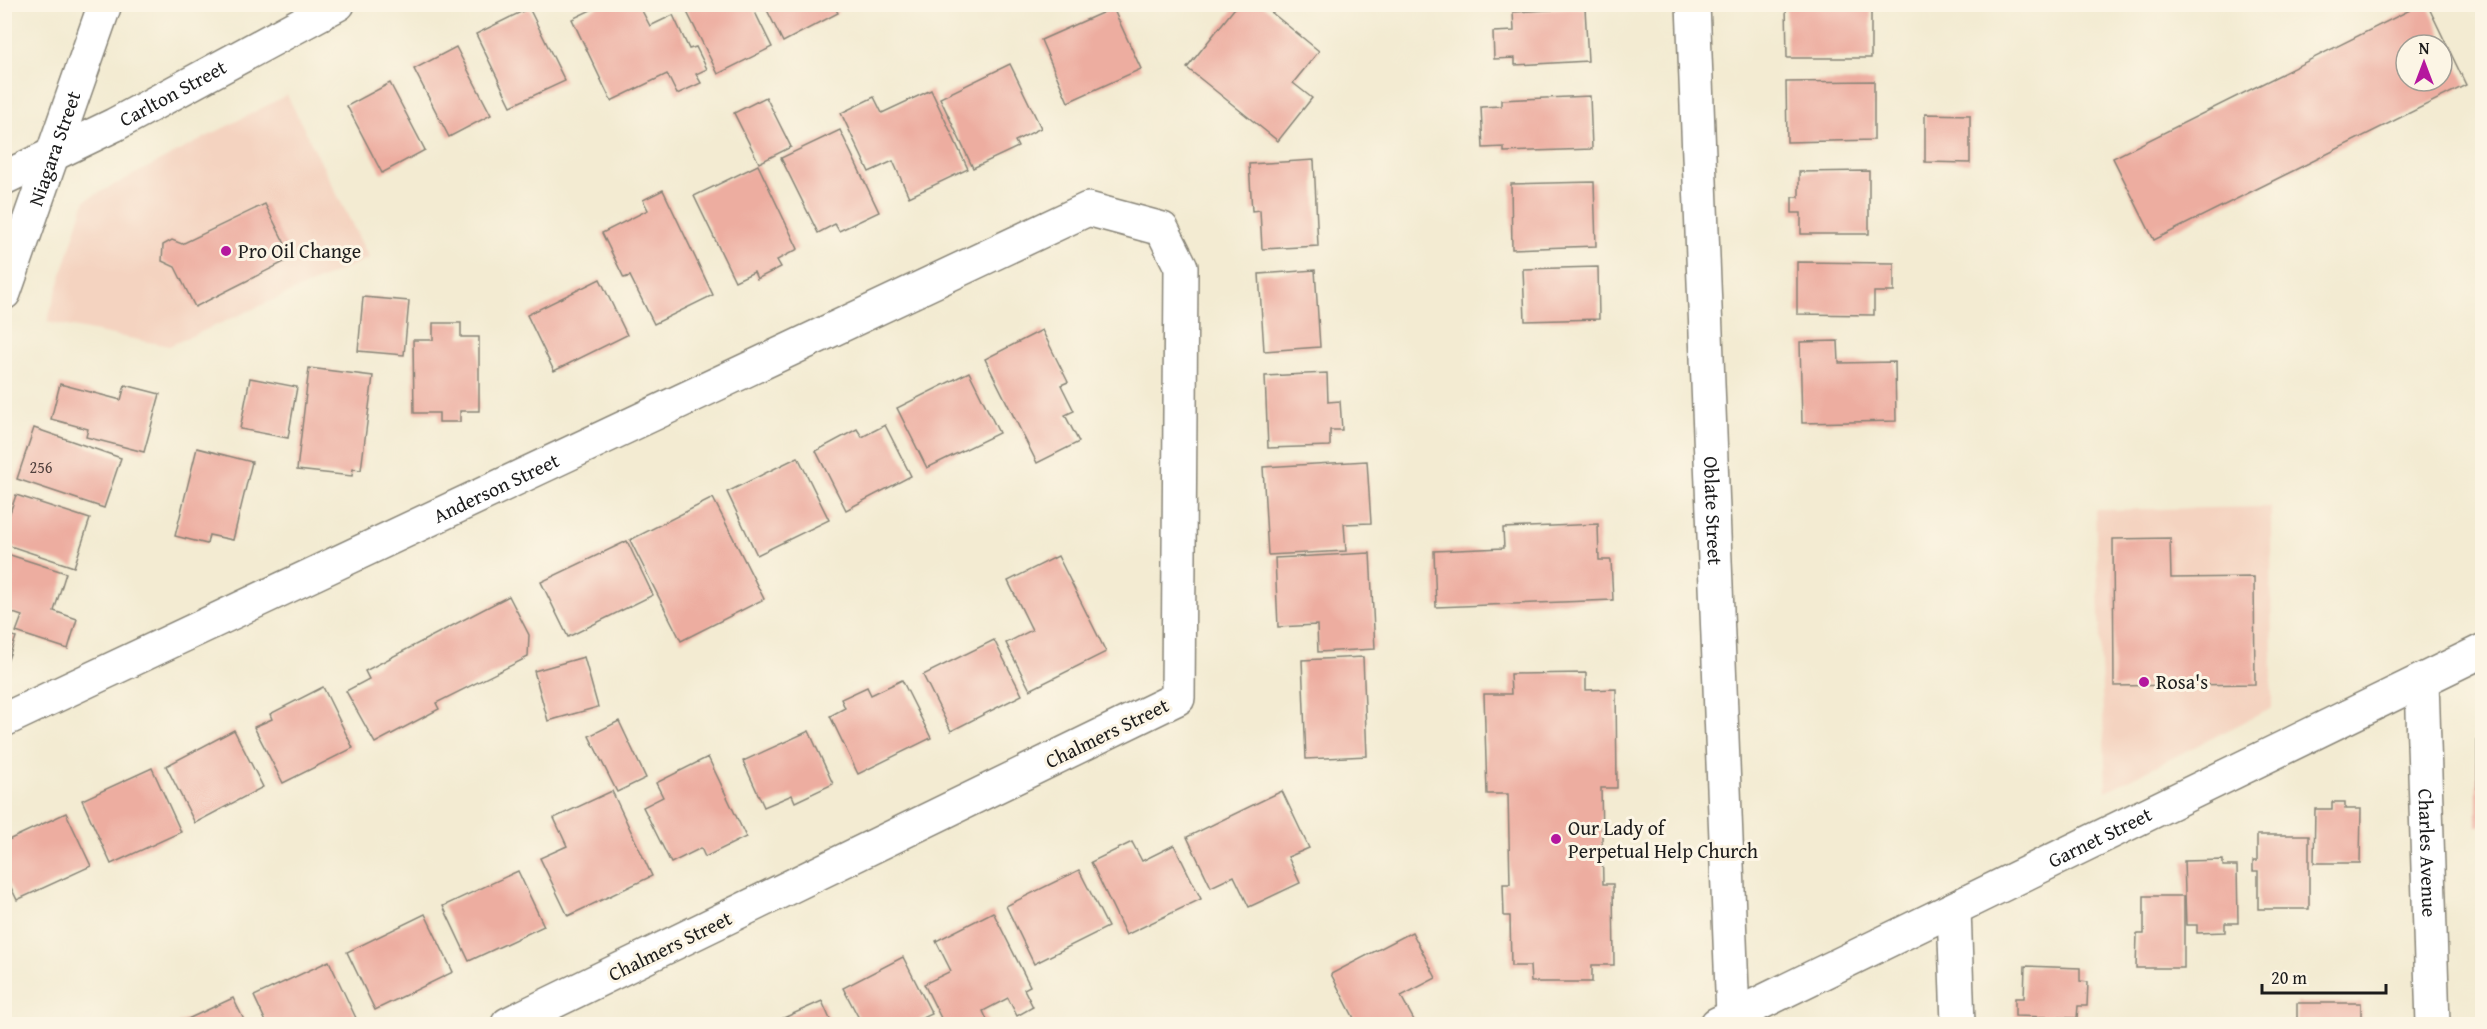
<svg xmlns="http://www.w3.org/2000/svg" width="2487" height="1029" viewBox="0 0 2487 1029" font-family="'Gentium Book Plus',serif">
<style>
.built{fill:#f4d3c0}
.building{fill:#edada0;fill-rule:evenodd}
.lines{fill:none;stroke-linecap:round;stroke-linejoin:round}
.minor-casing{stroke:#888477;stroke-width:36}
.major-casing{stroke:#888477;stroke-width:36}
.minor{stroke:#fff;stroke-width:33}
.major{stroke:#fff;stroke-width:33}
.poi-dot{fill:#b5179e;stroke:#fcf5e5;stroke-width:2}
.labels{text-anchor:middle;stroke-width:6;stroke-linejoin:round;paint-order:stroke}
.number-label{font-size:16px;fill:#50403d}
.street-label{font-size:20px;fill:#1c1c1c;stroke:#fcf5e5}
.poi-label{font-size:20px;fill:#1c1c1c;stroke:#fcf5e5;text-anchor:start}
</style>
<rect width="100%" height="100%" fill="#fcf5e5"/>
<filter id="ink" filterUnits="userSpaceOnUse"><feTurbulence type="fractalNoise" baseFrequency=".0167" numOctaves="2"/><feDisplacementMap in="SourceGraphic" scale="12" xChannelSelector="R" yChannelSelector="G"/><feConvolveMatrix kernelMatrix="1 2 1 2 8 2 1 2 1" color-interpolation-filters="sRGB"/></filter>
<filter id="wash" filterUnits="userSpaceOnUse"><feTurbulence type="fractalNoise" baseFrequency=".008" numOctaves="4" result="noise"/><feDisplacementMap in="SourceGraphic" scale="24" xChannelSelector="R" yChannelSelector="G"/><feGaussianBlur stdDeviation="1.35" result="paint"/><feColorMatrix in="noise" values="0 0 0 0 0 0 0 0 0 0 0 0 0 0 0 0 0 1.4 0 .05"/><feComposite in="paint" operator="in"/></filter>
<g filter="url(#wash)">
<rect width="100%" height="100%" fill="#f3ebd2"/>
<g class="built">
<polygon points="287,95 369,258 169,346 47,322 85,200"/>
<polygon points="2271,507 2272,708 2106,791 2095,510"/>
</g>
<g id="blocks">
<g class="building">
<polygon points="683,4 751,4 772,47 718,74"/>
<polygon points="764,4 833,4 838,13 783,42"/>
<polygon points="1238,4 1261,4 1319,51 1293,83 1312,98 1278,141 1187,68"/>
<polygon points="1786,4 1871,4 1871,58 1787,58"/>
<path d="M2422 4H2427L2466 85 2154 240 2113 158ZM2406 45H2442V81H2406Z"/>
<polygon points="601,5 639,5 650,26 673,15 689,49 696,47 707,69 696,74 701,83 677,94 667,74 611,101 572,19"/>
<polygon points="529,8 565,81 511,106 476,34"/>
<polygon points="1113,8 1141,69 1068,102 1041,40"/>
<polygon points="1585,8 1588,61 1515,65 1515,58 1494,59 1493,32 1514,31 1513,12"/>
<polygon points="456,47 491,115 449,137 414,69"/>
<polygon points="1010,64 1041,128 1015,141 1018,147 973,168 940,98"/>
<polygon points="1874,81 1874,140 1787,142 1786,82"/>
<polygon points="390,83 425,150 382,173 347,106"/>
<polygon points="931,90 968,169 909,197 893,161 869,172 841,113 874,97 882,113"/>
<polygon points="1590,96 1592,149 1504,152 1504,147 1483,148 1481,107 1501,106 1501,100"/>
<polygon points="766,97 791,147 759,163 734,113"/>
<polygon points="1925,114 1970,115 1970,163 1925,162"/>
<polygon points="840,130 879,212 839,231 835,224 818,233 781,158"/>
<polygon points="1314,160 1318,246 1262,249 1260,210 1252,211 1249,164"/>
<polygon points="758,165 798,249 777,260 781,267 757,279 754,272 735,281 694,196"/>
<polygon points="1869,171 1869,234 1801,234 1801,213 1792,213 1792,197 1799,197 1799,172"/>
<polygon points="1594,182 1596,246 1512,249 1511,184"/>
<polygon points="663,190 713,295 654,324 630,276 624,278 602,233 648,210 643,200"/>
<polygon points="265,204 292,258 195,307 175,267 162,261 163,245 172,240 182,244"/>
<polygon points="1797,262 1894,263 1894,292 1874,292 1874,315 1797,314"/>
<polygon points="1598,267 1599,319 1525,321 1523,269"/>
<polygon points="1315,270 1320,347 1264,351 1259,274"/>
<polygon points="600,279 627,335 554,371 527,315"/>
<polygon points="363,297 409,301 404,355 358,351"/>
<polygon points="433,323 461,323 461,337 479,337 479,411 460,411 460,422 439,422 439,413 414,413 413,340 433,340"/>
<polygon points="1042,330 1068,382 1061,385 1074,411 1065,415 1079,442 1037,463 985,359"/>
<polygon points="1838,341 1839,363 1895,362 1896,421 1802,423 1800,342"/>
<polygon points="309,368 373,376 361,470 353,469 352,476 297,470"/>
<polygon points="969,372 999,433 927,468 897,408"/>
<polygon points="1327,373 1328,402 1340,401 1342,430 1330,430 1330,446 1268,448 1265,376"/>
<polygon points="250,378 297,387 288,438 240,429"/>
<polygon points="60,384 121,400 125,385 160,394 144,452 86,437 88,429 51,419"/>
<polygon points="885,425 911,476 846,510 816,451 857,429 862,437"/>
<polygon points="34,428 121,458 104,508 17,479"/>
<polygon points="197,448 252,462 233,540 209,535 207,544 175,536"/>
<polygon points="798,457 829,520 757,555 727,492"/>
<polygon points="1367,461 1371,523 1344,524 1346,551 1268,555 1263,467"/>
<polygon points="16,495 90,519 74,567 4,544 4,530"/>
<polygon points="713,498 764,599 681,641 630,540"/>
<polygon points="1598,524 1599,560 1611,560 1613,600 1436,607 1434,551 1504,548 1503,528"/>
<polygon points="2170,538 2171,578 2254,577 2255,684 2114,686 2113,539"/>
<polygon points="627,541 653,595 568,637 541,582"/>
<polygon points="4,553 66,573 54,611 77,619 68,649 16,632 22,616 4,610"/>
<polygon points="1370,553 1375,649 1318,652 1317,625 1278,627 1275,558"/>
<polygon points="1058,556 1106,652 1030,690 1006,643 1032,630 1008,581"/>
<polygon points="509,596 529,635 528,657 436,703 439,709 375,743 346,691 369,679 365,671"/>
<polygon points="4,633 16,637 5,668 4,667"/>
<polygon points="994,640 1022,695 951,731 923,675"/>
<polygon points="584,657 598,707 548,721 534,671"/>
<polygon points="1363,657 1367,756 1306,759 1302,660"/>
<polygon points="1586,673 1586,690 1616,689 1617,788 1601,788 1603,884 1613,884 1614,965 1592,965 1592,982 1531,982 1530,966 1511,966 1510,916 1504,916 1503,884 1510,884 1508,794 1487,794 1484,694 1511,694 1510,674"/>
<polygon points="902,680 931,738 858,774 830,716 845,708 841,699 867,687 871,695"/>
<polygon points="323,687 353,748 283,783 254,727 272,719 270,714"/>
<polygon points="619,721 646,778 617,792 589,736"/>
<rect x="2477" y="727" width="5" height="99"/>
<polygon points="234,730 263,787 195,823 166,766"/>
<polygon points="809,731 833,784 795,802 792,795 764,807 743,761"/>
<polygon points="708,757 746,837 705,857 701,848 671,863 643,807 663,797 656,783"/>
<polygon points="152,768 181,832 111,864 82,800"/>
<polygon points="612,791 652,876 568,916 540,858 567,846 554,818"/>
<polygon points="1282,791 1309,848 1288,857 1300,883 1249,907 1234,876 1211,887 1187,837"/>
<polygon points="2332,802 2345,802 2345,809 2361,809 2360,863 2314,863 2315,809 2332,809"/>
<polygon points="66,813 91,866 17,900 4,873 4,842"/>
<polygon points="2257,835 2309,835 2309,909 2258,909 2258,871 2253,871 2253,861 2257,861"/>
<polygon points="1132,842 1142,861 1174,845 1201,899 1126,935 1091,862"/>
<polygon points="2223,860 2223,866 2237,866 2238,923 2225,923 2225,932 2197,933 2197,925 2186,925 2184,861"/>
<polygon points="1079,870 1108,927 1034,964 1006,906"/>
<polygon points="518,871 544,926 469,961 443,906"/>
<polygon points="2144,896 2184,896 2184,968 2136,968 2137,934 2144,934"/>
<polygon points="993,912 1030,986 1024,989 1033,1007 1017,1016 1008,998 983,1011 989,1024 944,1024 924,984 951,971 936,941"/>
<polygon points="425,914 453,972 375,1010 347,952"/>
<polygon points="1412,932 1436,978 1401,996 1416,1024 1357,1024 1331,974"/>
<polygon points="903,957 932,1014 910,1024 862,1024 843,988"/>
<polygon points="329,961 356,1018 342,1024 267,1024 254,996"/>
<polygon points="2025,966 2080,968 2080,981 2088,982 2087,1006 2078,1006 2077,1018 2015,1016 2015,998 2024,998"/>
<polygon points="233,998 246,1024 177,1024"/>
<polygon points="822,1001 832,1024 770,1024"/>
<rect x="2297" y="1003" width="64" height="21"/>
</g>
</g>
</g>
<g filter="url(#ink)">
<use href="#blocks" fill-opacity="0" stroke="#888477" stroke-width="1.5"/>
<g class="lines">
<g class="minor-casing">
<g id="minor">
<path id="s1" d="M1693 4 1733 1016"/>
<path id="s2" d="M2422 681 2433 1024"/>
<path id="s3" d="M4 720 1088 209 1162 229 1181 267 1178 698 508 1024"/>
<polyline points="1954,909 1958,1024"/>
<path id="s4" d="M1717 1024 2482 651"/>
</g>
</g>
<g class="major-casing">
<g id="major">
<path id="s5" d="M4 178 114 125 338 4"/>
<path id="s6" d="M4 293 105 4"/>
</g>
</g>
<use href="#minor" class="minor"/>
<use href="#major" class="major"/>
</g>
</g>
<g class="poi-dot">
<circle cx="226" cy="251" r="6"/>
<circle cx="2144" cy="682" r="6"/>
<circle cx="1556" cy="839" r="6"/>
</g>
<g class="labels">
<g class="number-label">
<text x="41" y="473">256</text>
</g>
<g class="street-label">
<text dy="7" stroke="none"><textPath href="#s5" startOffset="189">Carlton Street</textPath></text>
<text dy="7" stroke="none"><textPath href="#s6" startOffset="153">Niagara Street</textPath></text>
<text dy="7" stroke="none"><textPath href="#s3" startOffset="544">Anderson Street</textPath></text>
<text dy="7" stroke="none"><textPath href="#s1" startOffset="507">Oblate Street</textPath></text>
<text transform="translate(1107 733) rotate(-26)" y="7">Chalmers Street</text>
<text dy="7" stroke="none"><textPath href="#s4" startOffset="426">Garnet Street</textPath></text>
<text dy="7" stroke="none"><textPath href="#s2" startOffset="172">Charles Avenue</textPath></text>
<text transform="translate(670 946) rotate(-26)" y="7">Chalmers Street</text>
</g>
<g class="poi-label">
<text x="238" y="258">Pro Oil Change</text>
<text x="2156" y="689">Rosa's</text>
<text x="1568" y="835">Our Lady of<tspan x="1568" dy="23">Perpetual Help Church</tspan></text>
</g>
</g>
<rect width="2487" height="1029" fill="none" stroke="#fcf5e5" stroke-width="24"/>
<g transform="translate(2424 63)"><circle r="28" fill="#fcf5e5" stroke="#a29e95" stroke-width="1.5"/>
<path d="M0-4.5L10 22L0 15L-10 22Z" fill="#b5179e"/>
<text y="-9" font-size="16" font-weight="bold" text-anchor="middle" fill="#1c1c1c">N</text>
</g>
<path d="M2262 984v9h124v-9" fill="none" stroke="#1c1c1c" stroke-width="3"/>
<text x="2271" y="984" font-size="18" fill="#1c1c1c" stroke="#fcf5e5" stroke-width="4.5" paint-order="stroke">20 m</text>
</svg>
